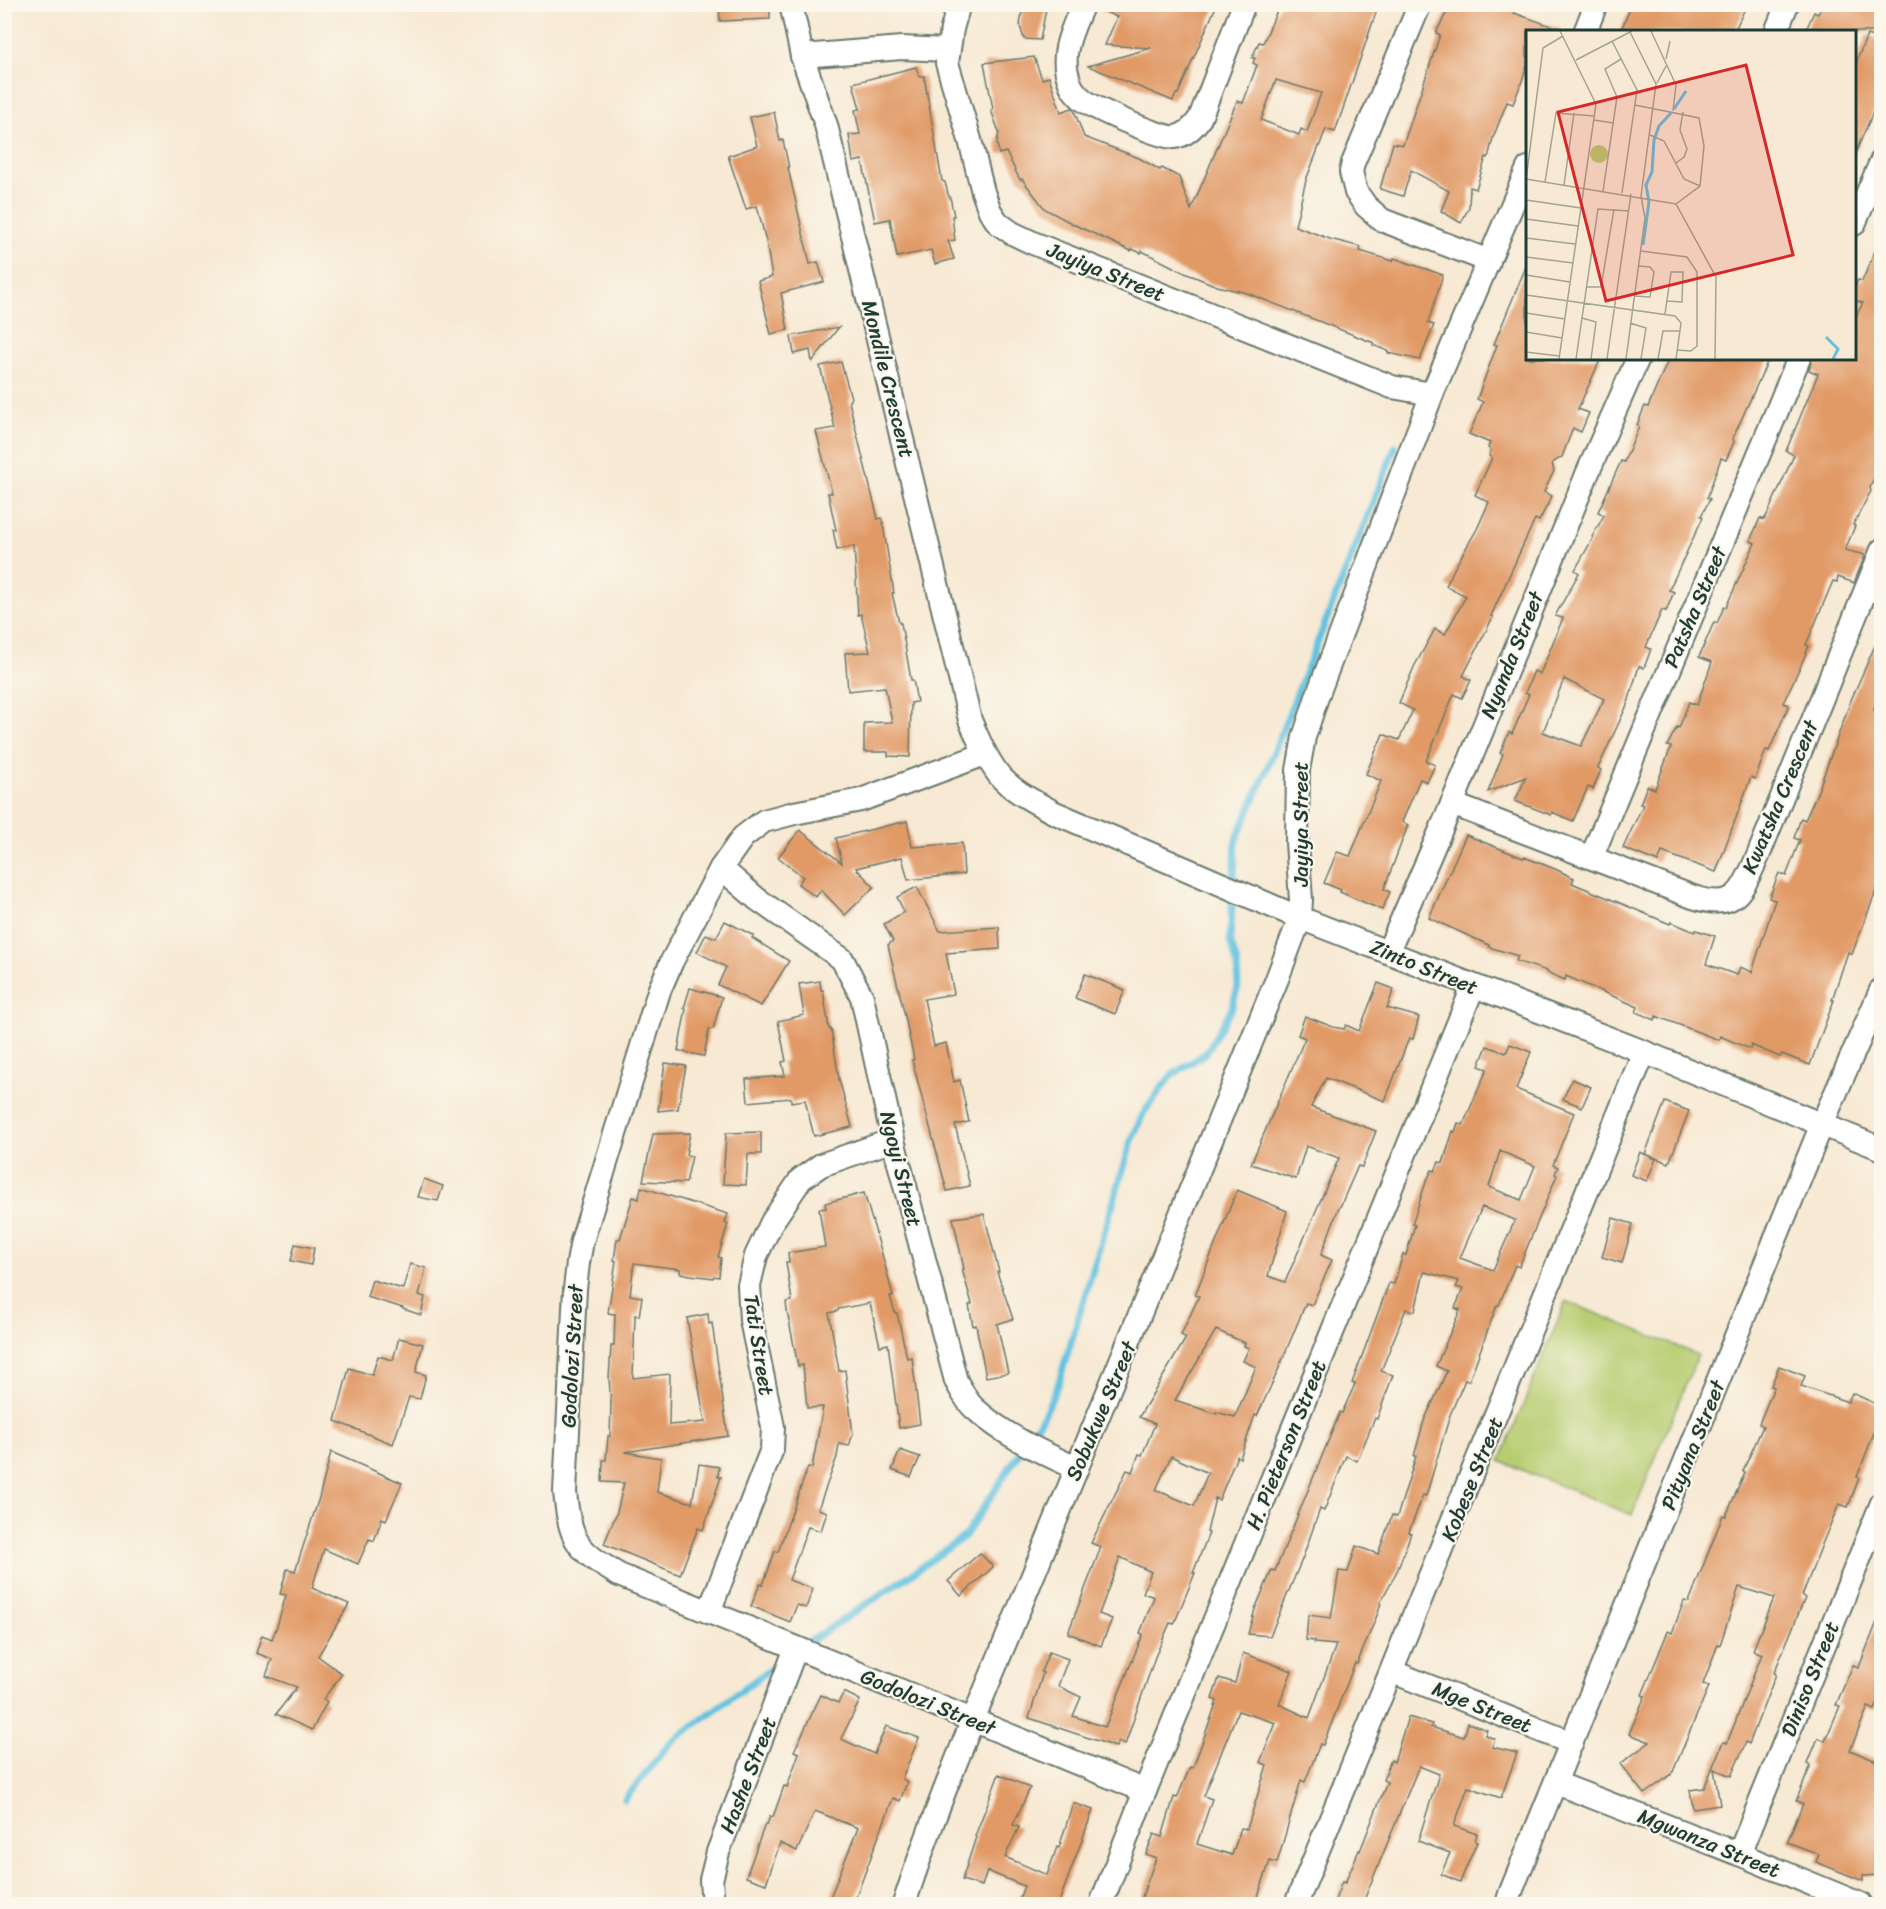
<svg xmlns="http://www.w3.org/2000/svg" width="1886" height="1909" viewBox="0 0 1886 1909" font-family="Sriracha,sans-serif">
<style>
.green{fill:#b8cd72;stroke:#6c8553;stroke-width:1.5}
.lines{fill:none;stroke-linecap:round;stroke-linejoin:round}
.stream{stroke:#62c2e0;stroke-width:7}
.building{fill:#e19a66;fill-rule:evenodd}
.minor-casing{stroke:#6b796c;stroke-width:26}
.minor{stroke:#fff;stroke-width:22}
.labels{text-anchor:middle;stroke-width:4.5;stroke-linejoin:round;paint-order:stroke}
.street-label{font-size:21px;fill:#1f3d34;stroke:#fbf7ec}
.inset-river{fill:none;stroke:#62c2e0;stroke-width:3}
.inset-road{fill:none;stroke:#a1a493;stroke-width:1.5}
.view{fill:#d62828;fill-opacity:0.15;stroke:#d62828;stroke-width:3}
.inset-edge{fill:none;stroke:#1f3d34;stroke-width:3}
</style>
<rect width="100%" height="100%" fill="#fbf7ec"/>
<filter id="ink" filterUnits="userSpaceOnUse"><feTurbulence type="fractalNoise" baseFrequency=".0167" numOctaves="2"/><feDisplacementMap in="SourceGraphic" scale="12" xChannelSelector="R" yChannelSelector="G"/><feConvolveMatrix kernelMatrix="1 2 1 2 8 2 1 2 1" color-interpolation-filters="sRGB"/></filter>
<filter id="wash" filterUnits="userSpaceOnUse"><feTurbulence type="fractalNoise" baseFrequency=".008" numOctaves="4" result="noise"/><feDisplacementMap in="SourceGraphic" scale="24" xChannelSelector="R" yChannelSelector="G"/><feGaussianBlur stdDeviation="1.35" result="paint"/><feColorMatrix in="noise" values="0 0 0 0 0 0 0 0 0 0 0 0 0 0 0 0 0 1.4 0 .05"/><feComposite in="paint" operator="in"/></filter>
<g filter="url(#wash)">
<rect width="100%" height="100%" fill="#f7e9d3"/>
<polygon class="green" points="1566,1301 1698,1355 1632,1515 1500,1461"/>
<g class="lines">
<g class="stream">
<polyline points="803,1646 910,1575 965,1536 1044,1415 1058,1385 1133,1137 1143,1114 1163,1086 1172,1075 1206,1053 1231,1010 1238,987 1237,963 1230,940 1236,840 1266,772 1395,447"/>
<polyline points="625,1799 671,1742 784,1659"/>
</g>
</g>
<g id="blocks">
<g class="building">
<polygon points="719,4 770,4 770,19 720,21"/>
<polygon points="1023,4 1047,4 1040,40 1024,39 1020,26"/>
<polygon points="1096,4 1217,4 1178,94 1176,94 1173,101 1088,66 1151,48 1105,45 1117,17 1096,8"/>
<path d="M1280 4H1379L1335 132 1326 129 1306 180 1295 226 1330 239 1361 247 1360 251 1393 261 1394 258 1443 275 1428 323 1434 325 1420 360 1388 353V351L1373 345 1374 343 1247 293 1217 286 1185 273 1142 251 1141 253 1132 249 1131 251 1075 225 1045 209 1022 179 1020 180 1006 152 999 154 997 143 999 132 991 110 993 109 984 63 1034 57 1042 79 1049 77 1061 112 1072 108 1074 110 1084 137 1139 158 1160 170 1162 168 1179 177 1191 210 1237 101 1243 103 1257 65 1253 63 1255 58H1252L1259 42 1263 43ZM1276 80 1321 93 1307 132 1301 129 1299 135 1261 120Z"/>
<polygon points="1451,4 1519,4 1514,13 1560,29 1559,32 1527,32 1527,65 1522,81 1513,104 1507,102 1493,138 1488,158 1486,157 1476,189 1470,187 1469,207 1461,223 1441,211 1449,191 1411,170 1403,196 1380,189 1393,143 1403,145 1440,35 1436,33"/>
<polygon points="1632,4 1747,4 1734,32 1620,32"/>
<polygon points="1823,4 1881,4 1881,20 1877,32 1805,32 1814,12 1818,14"/>
<polygon points="1867,35 1881,40 1881,94 1854,156 1854,68"/>
<polygon points="916,67 919,77 924,76 942,181 945,182 949,197 950,197 954,216 952,216 955,240 948,241 954,259 935,264 931,250 897,257 890,219 875,222 862,160 853,162 849,135 860,134 855,110 860,109 853,83"/>
<polygon points="774,112 780,141 783,140 789,168 788,168 810,264 818,262 824,282 781,293 788,330 771,334 758,281 772,277 766,241 757,206 746,209 728,156 757,146 750,117"/>
<polygon points="1881,238 1881,461 1870,488 1871,491 1853,525 1855,526 1845,550 1865,555 1854,583 1838,577 1837,582 1833,581 1806,645 1809,646 1801,665 1783,703 1789,705 1769,751 1766,750 1755,779 1751,777 1716,872 1662,852 1658,862 1623,848 1643,805 1640,804 1647,786 1655,789 1671,747 1667,746 1677,727 1679,728 1689,702 1697,705 1712,662 1699,657 1714,622 1717,623 1724,607 1726,607 1755,543 1750,541 1760,518 1764,520 1767,515 1794,455 1786,451 1818,374 1809,370 1812,358 1854,358 1854,320 1863,303 1854,300 1854,290 1858,280 1862,281"/>
<polygon points="1527,264 1527,358 1601,358 1578,409 1589,413 1581,432 1573,428 1562,457 1552,463 1554,471 1544,492 1552,496 1539,521 1535,519 1491,616 1493,617 1463,676 1471,680 1462,698 1454,694 1426,761 1435,765 1427,782 1420,779 1402,822 1408,825 1384,889 1390,892 1382,910 1340,892 1341,890 1324,883 1337,852 1350,856 1381,781 1366,774 1383,734 1399,740 1413,710 1399,703 1414,667 1435,629 1445,634 1466,596 1446,586 1454,569 1477,529 1489,502 1475,495 1492,458 1489,456 1491,450 1488,448 1490,443 1469,434 1483,402 1477,399 1497,345 1494,344"/>
<polygon points="839,327 812,362 810,350 794,354 791,336"/>
<path d="M1669 358H1769L1733 438 1734 442 1726 460 1721 458 1707 498 1710 499 1701 516 1703 517 1669 590 1674 592 1666 611 1662 610 1646 647 1651 649 1644 668 1639 666 1628 703 1598 768 1601 770 1593 789 1588 787 1573 821 1552 812 1551 815 1515 801 1526 777 1488 792 1503 754 1500 753 1509 732 1512 734 1529 694 1525 693 1534 671 1540 674 1563 618 1555 616 1579 573 1575 570 1593 538 1592 537 1604 515 1598 512 1621 461 1624 462 1639 426 1637 425 1645 406 1648 407ZM1564 679 1604 699 1581 746 1543 732Z"/>
<polygon points="841,362 851,398 849,401 851,410 878,519 882,518 894,593 892,593 899,623 901,623 911,680 913,680 917,702 911,703 910,757 888,756 888,752 864,752 864,723 892,722 885,687 848,691 845,653 870,652 861,614 858,615 854,546 837,550 833,530 836,530 828,493 832,493 816,431 835,428 820,366"/>
<polygon points="1881,632 1881,691 1874,710 1881,713 1881,878 1852,954 1848,952 1832,1000 1834,1000 1810,1065 1782,1054 1780,1057 1751,1045 1750,1049 1720,1036 1719,1040 1656,1016 1655,1020 1636,1012 1638,1007 1566,976 1565,980 1546,972 1547,971 1516,961 1518,956 1489,947 1489,945 1429,918 1466,835 1523,858 1524,857 1555,869 1574,878 1572,883 1670,924 1671,922 1695,932 1696,930 1715,936 1706,964 1737,975 1740,967 1752,972 1775,900 1769,898 1779,873 1786,876 1800,840 1794,838 1801,818 1805,820 1818,791 1851,700"/>
<polygon points="907,821 912,847 962,843 964,874 908,880 902,857 856,868 874,887 845,915 821,890 816,897 798,884 803,877 778,857 800,830 842,863 836,838"/>
<polygon points="917,887 940,931 999,927 1000,949 946,953 954,994 924,999 934,1046 946,1043 954,1082 960,1080 969,1122 955,1125 970,1186 947,1191 912,1060 914,1059 905,1016 888,945 893,941 884,924 904,912 897,897"/>
<polygon points="725,921 754,936 752,938 789,961 761,1006 718,985 726,967 697,952 706,934 716,938"/>
<polygon points="1085,974 1125,990 1115,1014 1075,998"/>
<polygon points="820,981 821,990 823,990 829,1029 831,1029 839,1079 852,1127 814,1136 805,1100 791,1102 791,1098 748,1102 746,1079 785,1076 782,1062 786,1061 778,1021 804,1015 799,984"/>
<path d="M1378 983 1394 989 1387 1008 1419 1017 1413 1039 1409 1038 1385 1101 1326 1078 1311 1107 1376 1131 1362 1167 1358 1166 1340 1207H1339L1321 1255 1332 1260 1312 1305 1306 1303 1276 1375 1257 1416 1255 1415 1240 1458 1237 1456 1219 1500 1215 1498 1207 1532 1209 1533 1193 1573H1195L1174 1624 1170 1623 1155 1657 1125 1745 1118 1742 1116 1747 1029 1718 1043 1673 1041 1672 1049 1652 1068 1659 1058 1686 1081 1697 1073 1716 1105 1727 1143 1634 1140 1633 1154 1597 1143 1593 1151 1572 1120 1557 1099 1614 1112 1619 1101 1646 1068 1633 1101 1547 1091 1543 1127 1470 1132 1472 1139 1454 1142 1455 1155 1424 1139 1417 1186 1338 1181 1335 1199 1296 1195 1295 1237 1190 1287 1211 1268 1276 1285 1282 1339 1158 1306 1146 1296 1179 1251 1164 1305 1038 1298 1035 1305 1016 1333 1027 1344 1029 1346 1025 1359 1031ZM1216 1330 1245 1343 1244 1346 1249 1348 1243 1361 1256 1367 1235 1417 1216 1412V1414L1175 1400ZM1171 1456 1208 1473 1194 1506 1156 1490Z"/>
<polygon points="690,988 722,997 713,1029 709,1029 704,1056 678,1051 686,1009 684,1008"/>
<path d="M1510 1044 1531 1052 1516 1089 1574 1113 1553 1165 1558 1167 1555 1174 1557 1175 1519 1267 1515 1265 1499 1305H1497L1469 1381 1465 1380 1450 1415 1426 1496 1423 1495 1409 1532 1411 1533 1398 1569 1380 1603H1381L1378 1613 1357 1664 1355 1663 1323 1745 1320 1744 1305 1782 1301 1780 1277 1863 1270 1861 1255 1905H1139L1156 1858 1146 1854 1154 1834 1162 1837 1174 1797 1177 1798 1190 1767 1193 1768 1217 1701 1212 1699 1219 1678 1235 1683 1243 1653 1292 1671 1279 1704 1309 1718 1336 1645 1314 1643V1641L1306 1640 1308 1615 1331 1618 1339 1571 1348 1572 1356 1546 1378 1554 1392 1515 1397 1517 1416 1456H1414L1424 1421 1447 1371 1436 1366 1460 1310 1455 1308 1463 1289 1456 1287 1459 1281 1424 1272 1415 1311 1406 1309 1381 1371 1393 1375 1377 1419 1375 1418 1357 1461 1346 1456 1324 1511 1320 1509 1303 1557 1270 1636 1248 1634 1255 1609 1272 1570 1275 1571 1340 1412 1342 1413 1355 1384 1352 1383 1389 1283 1394 1284 1403 1254 1406 1255 1415 1225 1412 1224 1426 1182 1432 1170 1435 1171 1439 1162 1443 1163 1453 1131 1455 1132 1458 1123 1463 1125 1487 1069 1479 1066 1487 1046 1506 1053ZM1500 1151 1535 1166 1521 1200 1489 1187ZM1482 1207 1515 1220 1493 1270 1460 1258ZM1238 1711 1276 1723 1260 1762 1267 1765 1247 1829 1241 1828 1232 1855 1197 1844 1212 1799 1204 1796Z"/>
<polygon points="665,1063 686,1066 678,1109 658,1111"/>
<polygon points="1572,1079 1591,1087 1582,1107 1563,1099"/>
<polygon points="1665,1102 1689,1111 1669,1163 1645,1154"/>
<polygon points="761,1132 761,1154 748,1154 746,1185 723,1184 726,1133"/>
<polygon points="690,1133 686,1155 692,1156 686,1183 643,1181 653,1134"/>
<polygon points="1640,1152 1656,1159 1647,1181 1631,1175"/>
<polygon points="424,1179 443,1186 438,1201 418,1197"/>
<polygon points="641,1187 728,1214 725,1223 728,1224 718,1257 721,1258 719,1277 714,1276 713,1278 690,1275 680,1273 680,1269 634,1263 630,1295 642,1297 639,1316 635,1315 633,1378 670,1374 669,1425 705,1422 687,1318 708,1314 709,1324 712,1323 728,1436 625,1452 661,1458 657,1492 692,1503 699,1464 719,1467 718,1477 721,1477 703,1530 698,1528 680,1575 604,1544 617,1512 624,1483 602,1482 603,1460 606,1460 608,1436 610,1436 611,1402 609,1379 611,1346 614,1346 615,1314 608,1313 616,1261 614,1260 617,1239 620,1239 633,1197 639,1199"/>
<polygon points="864,1193 882,1254 893,1296 890,1296 895,1313 897,1313 907,1358 912,1357 920,1424 899,1428 888,1344 880,1346 870,1303 838,1309 838,1311 829,1313 839,1371 845,1370 853,1434 849,1446 839,1444 837,1457 818,1509 827,1512 821,1531 808,1527 789,1580 813,1589 806,1608 797,1605 790,1622 751,1606 760,1584 763,1585 775,1551 778,1552 808,1467 812,1468 823,1407 807,1408 803,1365 798,1366 787,1311 786,1302 792,1301 786,1262 789,1262 788,1253 825,1247 819,1209 826,1208 825,1203"/>
<polygon points="984,1214 999,1272 997,1272 1013,1319 997,1324 1008,1373 986,1377 976,1325 973,1326 969,1305 972,1304 962,1269 964,1269 953,1218"/>
<polygon points="1613,1218 1633,1224 1622,1263 1602,1257"/>
<polygon points="295,1244 314,1248 311,1265 291,1261"/>
<polygon points="410,1264 426,1268 419,1295 425,1297 421,1315 403,1309 403,1308 367,1297 372,1280 403,1289"/>
<polygon points="399,1338 423,1344 416,1372 426,1375 420,1399 409,1397 393,1444 335,1421 349,1368 372,1375 378,1356 393,1360"/>
<polygon points="1779,1366 1805,1376 1801,1386 1848,1402 1852,1393 1881,1406 1881,1415 1857,1477 1859,1478 1848,1507 1839,1504 1823,1542 1802,1596 1805,1598 1774,1673 1776,1674 1749,1744 1746,1742 1731,1776 1714,1769 1720,1805 1693,1809 1690,1790 1704,1788 1723,1742 1727,1743 1762,1654 1753,1650 1774,1598 1739,1587 1720,1645 1718,1644 1703,1684 1709,1686 1672,1774 1644,1794 1620,1764 1650,1742 1629,1734 1645,1696 1642,1695 1668,1631 1672,1633 1684,1601 1689,1602 1723,1515 1726,1516 1745,1472 1743,1471 1763,1426 1759,1424 1774,1387 1771,1386"/>
<polygon points="900,1450 920,1457 911,1477 892,1470"/>
<polygon points="331,1452 402,1483 386,1520 382,1518 374,1541 369,1539 358,1564 324,1549 312,1588 349,1604 318,1656 342,1674 323,1699 327,1702 312,1730 276,1714 297,1687 266,1676 272,1659 256,1653 262,1635 272,1639 278,1623 286,1595 280,1594 287,1569 295,1571 319,1498"/>
<polygon points="980,1553 993,1567 961,1596 948,1581"/>
<polygon points="1881,1612 1881,1695 1875,1710 1868,1707 1850,1750 1881,1763 1881,1875 1863,1876 1863,1881 1816,1862 1819,1854 1787,1842 1803,1804 1796,1801 1811,1765 1808,1763 1818,1738 1825,1741 1840,1706 1836,1705 1853,1665 1859,1667"/>
<polygon points="844,1692 860,1700 841,1739 874,1754 886,1726 919,1738 902,1778 907,1782 900,1801 893,1798 853,1905 827,1905 858,1828 815,1811 797,1851 780,1843 766,1884 746,1877 765,1824 767,1825 770,1816 773,1817 784,1786 787,1787 799,1753 794,1751 821,1695 838,1703"/>
<polygon points="1408,1717 1432,1724 1431,1727 1464,1737 1468,1723 1487,1730 1485,1735 1495,1739 1492,1747 1517,1753 1501,1798 1468,1787 1454,1826 1477,1834 1475,1841 1477,1842 1460,1882 1441,1874 1450,1853 1418,1841 1439,1774 1419,1766 1362,1905 1333,1905 1342,1882 1345,1883 1359,1850 1360,1851 1387,1782 1383,1780 1391,1760 1394,1762"/>
<polygon points="999,1774 1030,1788 1013,1825 1019,1827 1005,1857 1047,1875 1057,1847 1059,1848 1073,1803 1093,1810 1058,1905 1017,1905 1024,1886 987,1871 982,1886 962,1880 976,1837 975,1836"/>
</g>
</g>
</g>
<g filter="url(#ink)">
<use href="#blocks" fill-opacity="0" stroke="#6b796c" stroke-width="1.5"/>
<g class="lines">
<g class="minor-casing">
<g id="minor">
<path d="M791 4 802 56 826 125 970 720C978 739 986 758 999 775 1012 791 1035 802 1053 812L1300 918 1644 1052 1882 1149"/>
<polyline points="959,4 952,29 947,63 970,140 983,192 990,211 998,223 1012,233 1033,243 1392,387 1432,394"/>
<path d="M1083 4C1073 28 1059 54 1069 80 1071 87 1076 94 1082 99 1093 108 1162 139 1175 137 1187 135 1194 127 1200 118L1244 4"/>
<polyline points="1420,4 1353,163 1351,172 1356,192 1366,206 1382,220 1489,261"/>
<polyline points="1585,32 1596,4"/>
<polyline points="1776,32 1787,4"/>
<polyline points="802,56 902,48 948,50"/>
<polyline points="1854,224 1882,160"/>
<path d="M985 754 861 800 794 813 764 821 743 837 721 868 672 961 659 991 582 1241 578 1263 575 1289 565 1492C570 1542 577 1550 619 1575L1145 1791"/>
<path d="M1452 804 1693 897C1737 911 1741 892 1758 856L1882 550"/>
<polyline points="1592,856 1799,358"/>
<path d="M721 868 757 899 842 959 862 997 893 1140 956 1381C961 1389 966 1401 974 1408 1003 1435 1041 1452 1076 1468"/>
<polyline points="1388,952 1452,804 1588,472 1638,358"/>
<polyline points="709,1612 772,1449 773,1427 751,1320 749,1285 756,1256 772,1222 801,1179 821,1165 893,1140"/>
<polyline points="1393,1672 1572,1743"/>
<polyline points="1556,1783 1739,1854 1860,1904"/>
<polyline points="1739,1854 1882,1503"/>
<polyline points="713,1904 711,1880 718,1852 796,1648"/>
<path d="M904 1904C941 1790 990 1680 1036 1568 1116 1372 1197 1176 1277 979L1300 918 1301 900 1297 842 1298 770 1304 737 1318 694 1432 394 1528 168"/>
<polyline points="1101,1904 1145,1791 1473,987"/>
<polyline points="1296,1904 1644,1052"/>
<polyline points="1507,1904 1510,1894 1822,1124 1882,988"/>
</g>
</g>
<use href="#minor" class="minor"/>
</g>
</g>
<g class="labels">
<g class="street-label">
<text transform="translate(1106 272) rotate(22)" y="7">Jayiya Street</text>
<text transform="translate(888 379) rotate(76)" y="7">Mondile Crescent</text>
<text transform="translate(1695 607) rotate(-67)" y="7">Patsha Street</text>
<text transform="translate(1512 655) rotate(-68)" y="7">Nyanda Street</text>
<text transform="translate(1780 797) rotate(-67)" y="7">Kwatsha Crescent</text>
<text transform="translate(1301 824) rotate(-90)" y="7">Jayiya Street</text>
<text transform="translate(1424 967) rotate(22)" y="7">Zinto Street</text>
<text transform="translate(901 1169) rotate(76)" y="7">Ngoyi Street</text>
<text transform="translate(759 1345) rotate(81)" y="7">Tati Street</text>
<text transform="translate(572 1356) rotate(-87)" y="7">Godolozi Street</text>
<text transform="translate(1101 1411) rotate(-67)" y="7">Sobukwe Street</text>
<text transform="translate(1286 1445) rotate(-68)" y="7">H. Pieterson Street</text>
<text transform="translate(1693 1445) rotate(-68)" y="7">Pityana Street</text>
<text transform="translate(1472 1479) rotate(-68)" y="7">Kobese Street</text>
<text transform="translate(1810 1679) rotate(-68)" y="7">Diniso Street</text>
<text transform="translate(928 1702) rotate(22)" y="7">Godolozi Street</text>
<text transform="translate(1482 1707) rotate(22)" y="7">Mge Street</text>
<text transform="translate(748 1775) rotate(-69)" y="7">Hashe Street</text>
<text transform="translate(1709 1843) rotate(22)" y="7">Mgwanza Street</text>
</g>
</g>
<g transform="translate(1526 30)">
<rect width="330" height="330" fill="#f7e9d3"/>
<path d="M64 124a9 9 0 1 1 18 0a9 9 0 1 1-18 0Z" fill="#b8cd72"/>
<path class="inset-river" d="M148 79 160 61M117 215 123 172 120 155 126 142 128 110 133 96 145 83M300 307 312 319 307 329"/>
<path class="inset-road" d="M125 1 150 55 147 81M86 11 111 60 96 163M140 29 144 11M50 30 106 1M131 53 140 36M109 75 173 88 178 116 174 156 150 174M68 90 87 93M124 105 138 111 158 149 174 156M150 133 158 127 161 119 154 100 157 82M0 149 150 174M0 150 17 18 37 6M19 152 30 83 68 86M38 155 48 83M77 161 91 67 79 39 95 29M0 170 55 178M150 174 190 247 189 329M0 189 52 196M0 208 49 214M115 221 161 227 171 242V316L165 321 151 320M0 227 47 233M0 245 44 252M61 257H75L88 179M0 265 149 286 155 293 150 329M108 266 124 267 128 242 124 237 113 236M0 283 39 289M139 284 145 242H157L156 272 141 271M56 288 70 292 65 329M104 293 120 298 115 329M0 302 36 308M0 322 33 326M33 329 70 74 34 1M50 329 72 179 103 181M81 329 105 164M100 329 119 188 115 166 130 54 104 2M132 329 137 301H154"/>
<path class="view" d="M220 35 267 225 80 271 32 82Z"/>
<rect width="330" height="330" class="inset-edge"/>
</g>
<rect width="1886" height="1909" fill="none" stroke="#fbf7ec" stroke-width="24"/>
</svg>
